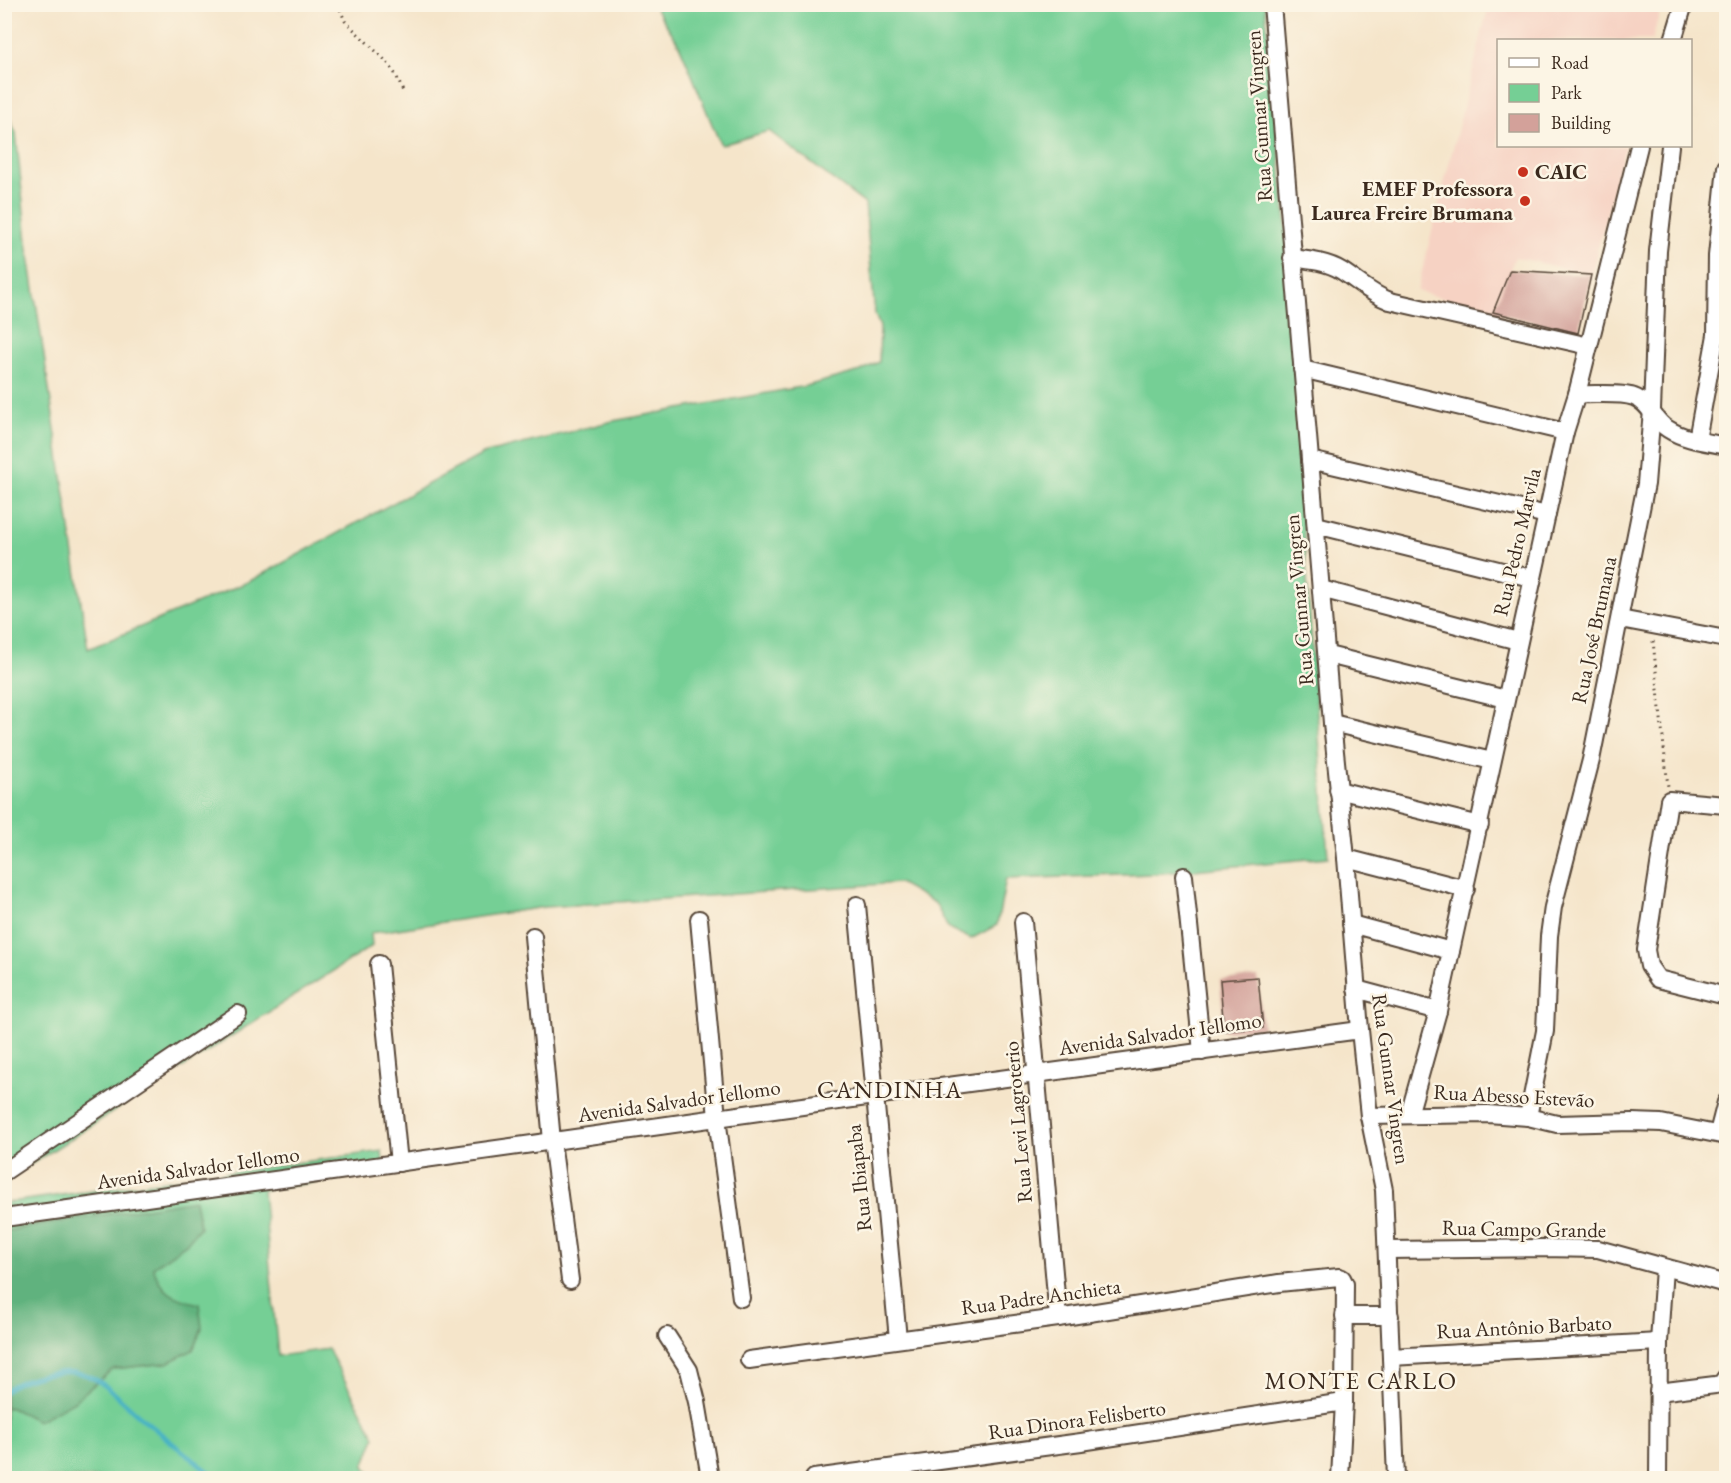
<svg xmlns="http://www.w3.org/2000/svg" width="1731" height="1483" viewBox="0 0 1731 1483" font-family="'EB Garamond',serif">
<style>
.built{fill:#f6d2c3}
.green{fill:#75cf95;stroke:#587c5a;stroke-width:1.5}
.forest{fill:#60b27e;stroke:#4e6e4e;stroke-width:1.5}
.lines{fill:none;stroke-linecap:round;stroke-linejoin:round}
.stream{stroke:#47b2c5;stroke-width:4.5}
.building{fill:#d3a19a}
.minor-casing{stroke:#574638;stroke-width:20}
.path{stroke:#574638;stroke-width:3;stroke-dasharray:1.5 4.5;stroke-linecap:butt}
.minor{stroke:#fff;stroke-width:16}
.poi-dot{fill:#c8321e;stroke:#fcf5e5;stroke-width:2}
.labels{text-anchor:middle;stroke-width:5;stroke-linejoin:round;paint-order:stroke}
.street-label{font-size:21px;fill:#3b2a1e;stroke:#fcf5e5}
.poi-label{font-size:21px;font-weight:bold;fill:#3b2a1e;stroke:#fcf5e5;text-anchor:start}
.quarter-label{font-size:24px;letter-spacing:1.5px;fill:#3b2a1e;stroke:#fcf5e5}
</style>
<rect width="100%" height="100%" fill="#fcf5e5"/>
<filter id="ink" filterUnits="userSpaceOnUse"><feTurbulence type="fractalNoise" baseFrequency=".0167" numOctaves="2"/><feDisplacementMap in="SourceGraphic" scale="12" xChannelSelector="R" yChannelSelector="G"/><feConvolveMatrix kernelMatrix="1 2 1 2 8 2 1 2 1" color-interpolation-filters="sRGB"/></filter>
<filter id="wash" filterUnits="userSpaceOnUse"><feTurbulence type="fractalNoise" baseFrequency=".008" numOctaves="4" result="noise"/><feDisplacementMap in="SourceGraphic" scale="24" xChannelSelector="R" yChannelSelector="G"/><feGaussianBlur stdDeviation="1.35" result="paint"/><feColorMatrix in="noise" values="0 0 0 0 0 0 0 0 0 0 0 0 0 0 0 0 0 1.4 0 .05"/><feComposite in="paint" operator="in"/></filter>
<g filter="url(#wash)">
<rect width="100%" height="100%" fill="#f5e5ca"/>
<polygon class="built" points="1489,5 1662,5 1652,40 1498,40 1498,146 1625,146 1591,275 1515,257 1493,312 1417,291"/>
<g class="green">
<path d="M654 5H1265L1291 273 1305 553 1328 857 1153 874 1006 879 997 925 971 939 948 928 935 903 899 883 545 907 371 933 372 946 5 1181 4 106 16 133 27 242 88 649 250 581 483 454 613 421 806 386 861 371 879 362 880 327 875 314 865 204 769 131 721 145C706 112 694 78 679 45 672 31 661 19 654 5Z"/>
<path d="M382 1151 384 1172 263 1190 278 1356 328 1349 375 1437 364 1466 374 1478H5V1408L73 1402 113 1369 167 1363 199 1305C174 1298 161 1293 153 1267L186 1244 37 1225 5 1231 4 1203Z"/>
</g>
<path class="forest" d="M195 1200 200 1227 186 1244 153 1267C161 1293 174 1298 199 1304L202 1328 193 1350 167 1363 113 1369 73 1402 38 1421 9 1407 5 1408V1231Z"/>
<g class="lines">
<path class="stream" d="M4 1392C20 1377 63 1368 83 1374 103 1380 120 1399 135 1412 162 1435 189 1458 218 1478"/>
</g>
<g id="blocks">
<g class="building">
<polygon points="1510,270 1591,275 1578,333 1493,312"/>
<polygon points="1258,977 1263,1028 1224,1031 1220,980"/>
</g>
</g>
</g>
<g filter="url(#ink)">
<use href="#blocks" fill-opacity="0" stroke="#574638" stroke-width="1.5"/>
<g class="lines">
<g class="minor-casing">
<g id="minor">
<polyline points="1272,4 1332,723 1346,858 1360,1030 1369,1116 1384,1190 1396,1478"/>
<polyline points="1673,40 1684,4"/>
<path d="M1292 258C1309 260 1328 262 1342 271 1359 282 1371 294 1390 301L1589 346"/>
<polyline points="1302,369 1565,432"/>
<path d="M1577 394C1593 395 1620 392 1634 397 1650 403 1654 421 1668 429 1685 440 1707 442 1726 446"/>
<polyline points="1697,440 1716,335 1717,256 1726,167"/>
<polyline points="1310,460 1547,515"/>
<polyline points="1316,525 1531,578"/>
<polyline points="1321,589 1518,641"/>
<polyline points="1620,619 1726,639"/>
<polyline points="1328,655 1506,699"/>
<polyline points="1332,723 1492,761"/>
<polyline points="1338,790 1480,825"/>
<polyline points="1726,805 1669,800 1646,950 1649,966 1658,979 1726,996"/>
<polyline points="1346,858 1466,889"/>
<polyline points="1184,876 1202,1052"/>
<polyline points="857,905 898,1339"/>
<polyline points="699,919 717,1118 741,1298"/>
<polyline points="1023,922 1058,1318"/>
<polyline points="1351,924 1451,951"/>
<polyline points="533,936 552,1141 570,1280"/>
<polyline points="379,964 399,1163"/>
<polyline points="1356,989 1438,1011"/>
<polyline points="1409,1115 1438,1011 1451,951 1565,432 1577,394 1639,146"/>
<polyline points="1369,1116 1488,1114 1528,1117 1557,1124 1632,1122 1661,1123 1726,1136"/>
<polyline points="1528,1117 1545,1031 1549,936 1553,907 1591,760 1646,484 1652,410 1658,251 1670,146"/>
<polyline points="1718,1133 1726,1102"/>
<polyline points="4,1172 238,1014"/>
<polyline points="4,1218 874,1096 1360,1030"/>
<polyline points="1388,1250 1543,1248 1598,1249 1726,1284"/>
<polyline points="1344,1316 1390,1316"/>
<polyline points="667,1336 689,1370 697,1402 710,1478"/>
<polyline points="1391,1357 1659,1342"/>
<polyline points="749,1360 1058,1318 1279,1283 1339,1277 1342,1278 1345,1284 1344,1402 1340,1478"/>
<polyline points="1658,1392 1715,1385 1721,1384 1726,1377"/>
<polyline points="814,1478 1081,1442 1344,1402"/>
<polyline points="1658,1478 1659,1342 1664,1268"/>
</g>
</g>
<g class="path">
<polyline points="338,4 345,21 387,62 396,75 404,94"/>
<polyline points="1653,641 1668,787"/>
</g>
<use href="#minor" class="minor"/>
</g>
</g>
<g class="poi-dot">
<circle cx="1523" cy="172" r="6"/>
<circle cx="1525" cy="201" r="6"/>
</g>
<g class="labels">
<g class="street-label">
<text transform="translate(1259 116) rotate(-94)" y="7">Rua Gunnar Vingren</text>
<text transform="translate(1517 542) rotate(-77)" y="7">Rua Pedro Marvila</text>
<text transform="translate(1299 600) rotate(-95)" y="7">Rua Gunnar Vingren</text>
<text transform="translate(1594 630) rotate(-78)" y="7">Rua José Brumana</text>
<text transform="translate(1160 1034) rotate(-8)" y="7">Avenida Salvador Iellomo</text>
<text transform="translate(1391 1079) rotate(82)" y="7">Rua Gunnar Vingren</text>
<text transform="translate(1514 1096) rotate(3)" y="7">Rua Abesso Estevão</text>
<text transform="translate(679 1101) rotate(-8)" y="7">Avenida Salvador Iellomo</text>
<text transform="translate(1018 1122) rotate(-95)" y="7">Rua Levi Lagroterio</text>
<text transform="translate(198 1168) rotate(-8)" y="7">Avenida Salvador Iellomo</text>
<text transform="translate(859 1178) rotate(-96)" y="7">Rua Ibiapaba</text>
<text transform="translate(1524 1229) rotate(1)" y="7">Rua Campo Grande</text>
<text transform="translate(1041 1297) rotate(-8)" y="7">Rua Padre Anchieta</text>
<text transform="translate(1524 1327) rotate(-3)" y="7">Rua Antônio Barbato</text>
<text transform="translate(1077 1420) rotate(-8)" y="7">Rua Dinora Felisberto</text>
</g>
<g class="poi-label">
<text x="1535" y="179">CAIC</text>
<text x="1513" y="196" text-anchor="end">EMEF Professora<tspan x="1513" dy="24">Laurea Freire Brumana</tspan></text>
</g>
<g class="quarter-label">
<text x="890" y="1098">CANDINHA</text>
<text x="1361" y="1389">MONTE CARLO</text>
</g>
</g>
<rect width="1731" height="1483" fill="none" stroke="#fcf5e5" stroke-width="24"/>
<rect x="1497" y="39" width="195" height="108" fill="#fcf5e5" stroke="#afa495" stroke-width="1.5"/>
<rect x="1509" y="58" width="30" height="9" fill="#ffffff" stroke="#afa495" stroke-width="1.5"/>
<text x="1551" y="69" font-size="18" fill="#3b2a1e">Road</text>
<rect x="1509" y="84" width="30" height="18" fill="#75cf95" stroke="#afa495" stroke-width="1.5"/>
<text x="1551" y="99" font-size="18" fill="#3b2a1e">Park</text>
<rect x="1509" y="114" width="30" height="18" fill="#d3a19a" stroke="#afa495" stroke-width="1.5"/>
<text x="1551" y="129" font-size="18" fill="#3b2a1e">Building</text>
</svg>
